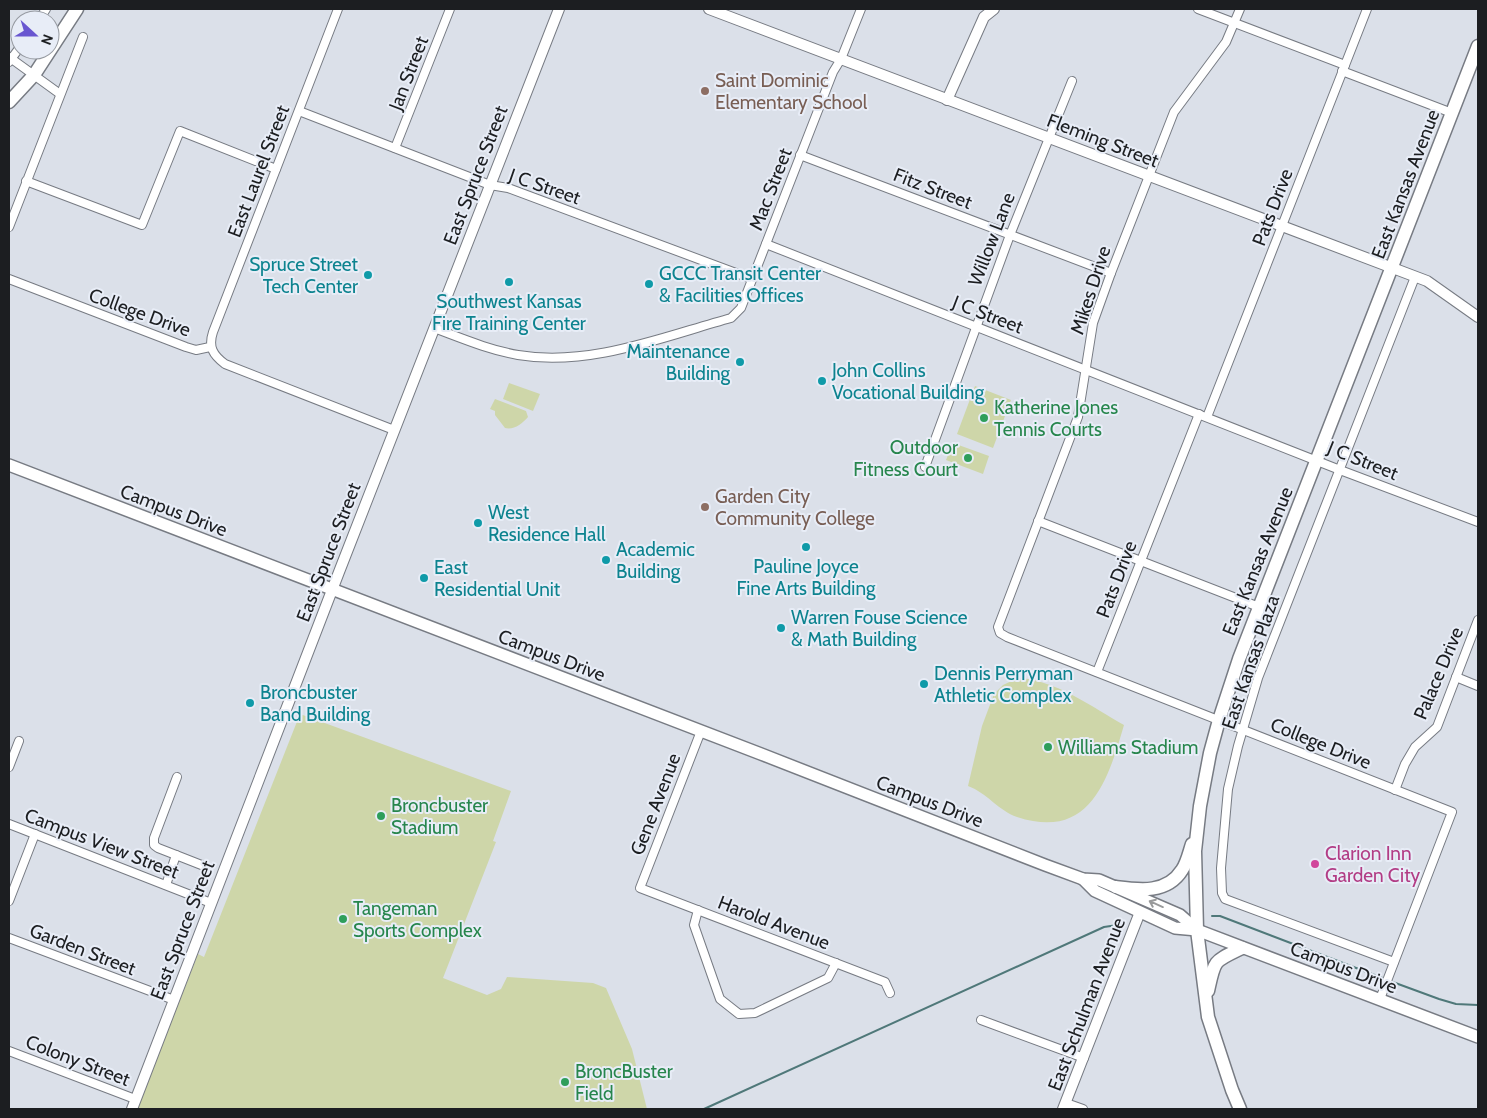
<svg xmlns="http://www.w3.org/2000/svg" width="1487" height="1118" viewBox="0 0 1487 1118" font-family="Cabin,sans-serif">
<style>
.garden{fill:#ced6a9}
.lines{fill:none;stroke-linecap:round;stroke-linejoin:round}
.stream{stroke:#4f7879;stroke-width:2}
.minor-casing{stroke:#777b83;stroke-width:10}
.tertiary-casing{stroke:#777b83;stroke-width:12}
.secondary-casing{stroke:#777b83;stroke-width:14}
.primary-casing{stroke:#777b83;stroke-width:15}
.minor{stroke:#fff;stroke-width:8}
.tertiary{stroke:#fff;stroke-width:10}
.secondary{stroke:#fff;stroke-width:11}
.primary{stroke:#fff;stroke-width:12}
.oneway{stroke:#999a9b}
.education-dot{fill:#8d6e63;stroke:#e8edf7;stroke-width:2}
.culture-dot{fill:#0f9aa8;stroke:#e8edf7;stroke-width:2}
.leisure-dot{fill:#2e9e5b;stroke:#e8edf7;stroke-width:2}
.hotel-dot{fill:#d1479c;stroke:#e8edf7;stroke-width:2}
.labels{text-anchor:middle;stroke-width:4;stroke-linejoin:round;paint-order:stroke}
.street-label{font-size:19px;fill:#1c1e21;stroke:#e8edf7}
.education-label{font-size:19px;fill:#785e54;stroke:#e8edf7;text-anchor:start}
.culture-label{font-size:19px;fill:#0d838f;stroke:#e8edf7;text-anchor:start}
.leisure-label{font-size:19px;fill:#27864d;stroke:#e8edf7;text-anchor:start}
.hotel-label{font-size:19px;fill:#b23c85;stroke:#e8edf7;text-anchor:start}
</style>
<rect width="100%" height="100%" fill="#dbe0e9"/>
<g class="garden">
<polygon points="509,383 540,394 533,411 503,399"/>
<polygon points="975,386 1011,400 993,448 957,434"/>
<path d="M495 399 526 411 528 417C522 424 514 430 505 428L495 415V411L490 409Z"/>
<polygon points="953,443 989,456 983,474 946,460"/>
<path d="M1018 678C1054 679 1094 708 1124 725 1108 780 1090 841 1017 817 999 811 987 793 968 786L982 726 994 694 1003 685Z"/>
<polygon points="300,714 511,791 493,841 496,842 443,978 487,995 501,989 507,977 593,983 606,988 632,1049 647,1109 137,1109 198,954 204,957"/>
</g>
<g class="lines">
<g class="stream">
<polyline points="1212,916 1220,916 1385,979"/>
<polyline points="1390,981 1439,999 1456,1004 1478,1005"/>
<polyline points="704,1109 1104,927 1124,924"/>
</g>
<g class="minor-casing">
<g id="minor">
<path d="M338 9 213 332C208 347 213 355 225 364L394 430"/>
<polyline points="1198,9 1345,65"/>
<polyline points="1240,9 1226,42 1174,112 1111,273 1093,323 1078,417 998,627 1000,633 1007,637 1452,812 1380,999"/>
<polyline points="39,20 46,9"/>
<polyline points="9,57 60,94"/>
<polyline points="9,62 20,47"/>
<polyline points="1342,71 1452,113"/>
<polyline points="299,111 490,185 508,188 752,279"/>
<polyline points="395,148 450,9"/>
<polyline points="800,155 1111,273"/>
<polyline points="26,181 142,225 180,131 276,169"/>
<polyline points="9,227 83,37"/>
<polyline points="766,244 1340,470 1478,522"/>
<polyline points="9,279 186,347 196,350 210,347"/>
<path d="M434 328C461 338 489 350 518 355 590 367 662 337 731 318L741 308 833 72 841 59 861 9"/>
<polyline points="1207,417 1367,9"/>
<polyline points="925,467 1010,235 1072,81"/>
<polyline points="1038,521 1259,607"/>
<polyline points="1097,672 1199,414"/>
<polyline points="1456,677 1478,686"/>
<polyline points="701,731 640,888 885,982 890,993"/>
<polyline points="9,767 19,741"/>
<polyline points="1395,790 1405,764 1415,747 1437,727 1478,620"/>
<polyline points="9,824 211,903"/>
<polyline points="176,855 158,848 154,845 154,838 177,777"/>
<polyline points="166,885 176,855 204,866"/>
<polyline points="9,901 35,834"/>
<polyline points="698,910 694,925 720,999 739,1014 755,1013 828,978 836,963"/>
<polyline points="9,938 174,1000"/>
<polyline points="1394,962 1225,899 1222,893 1221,868 1228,789 1238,746 1258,678 1415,277"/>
<polyline points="981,1020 1084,1058"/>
<polyline points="9,1051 135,1099"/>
<polyline points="1066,1103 1083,1109"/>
</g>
</g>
<g class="tertiary-casing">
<g id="tertiary">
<polyline points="709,9 1427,281 1478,317"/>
<polyline points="947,100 984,17 994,9"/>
<polyline points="132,1109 339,572 559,9"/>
<polyline points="1063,1109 1140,912"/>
</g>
</g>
<g class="secondary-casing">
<g id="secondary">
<polyline points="9,465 761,754 1045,865 1083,879 1099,880 1180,915 1197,930"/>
<polyline points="1083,879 1095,891 1175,928 1197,930 1478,1037"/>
</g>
</g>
<g class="primary-casing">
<g id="primary">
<polyline points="9,102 34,75 77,9"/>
<path d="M1116 887C1139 890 1167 894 1182 870 1187 863 1189 853 1192 844"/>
<path d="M1208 991C1215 959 1213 962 1242 948"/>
<polyline points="1240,1109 1232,1090 1208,1017 1197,930 1195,851 1200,806 1210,753 1219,720 1239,659 1478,46"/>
</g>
</g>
<use href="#minor" class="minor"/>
<use href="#tertiary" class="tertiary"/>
<use href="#secondary" class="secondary"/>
<use href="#primary" class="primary"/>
</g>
<defs><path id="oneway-shaft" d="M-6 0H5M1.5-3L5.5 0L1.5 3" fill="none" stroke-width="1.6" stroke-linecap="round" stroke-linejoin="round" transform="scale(1.25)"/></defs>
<use class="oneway" href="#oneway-shaft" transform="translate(1156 904) rotate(-156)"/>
<g class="education-dot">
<circle cx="705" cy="91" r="5"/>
<circle cx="705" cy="507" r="5"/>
</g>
<g class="culture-dot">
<circle cx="368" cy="275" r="5"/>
<circle cx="509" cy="282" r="5"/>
<circle cx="649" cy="284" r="5"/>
<circle cx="740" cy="362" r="5"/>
<circle cx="822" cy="381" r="5"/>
<circle cx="478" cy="523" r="5"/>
<circle cx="806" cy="547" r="5"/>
<circle cx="606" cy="560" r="5"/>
<circle cx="424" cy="578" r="5"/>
<circle cx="781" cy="628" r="5"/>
<circle cx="924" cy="684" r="5"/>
<circle cx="250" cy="703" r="5"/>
</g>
<g class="leisure-dot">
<circle cx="984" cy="418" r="5"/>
<circle cx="968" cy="458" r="5"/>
<circle cx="1048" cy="747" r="5"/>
<circle cx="381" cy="816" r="5"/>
<circle cx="343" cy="919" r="5"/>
<circle cx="565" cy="1082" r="5"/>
</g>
<circle class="hotel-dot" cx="1315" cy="864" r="5"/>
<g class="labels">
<g class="street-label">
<text transform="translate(408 73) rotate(-69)" y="7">Jan Street</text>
<text transform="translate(1103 140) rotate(21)" y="7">Fleming Street</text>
<text transform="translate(258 171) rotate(-69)" y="7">East Laurel Street</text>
<text transform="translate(475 175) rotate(-69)" y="7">East Spruce Street</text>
<text transform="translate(1405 184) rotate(-69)" y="7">East Kansas Avenue</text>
<text transform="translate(545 186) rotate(19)" y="7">J C Street</text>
<text transform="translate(933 188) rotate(21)" y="7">Fitz Street</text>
<text transform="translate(770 189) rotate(-69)" y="7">Mac Street</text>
<text transform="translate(1272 207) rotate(-69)" y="7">Pats Drive</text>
<text transform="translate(991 239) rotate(-69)" y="7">Willow Lane</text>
<text transform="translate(1090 290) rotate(-72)" y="7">Mikes Drive</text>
<text transform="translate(140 312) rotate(20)" y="7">College Drive</text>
<text transform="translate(988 314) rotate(21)" y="7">J C Street</text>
<text transform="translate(1363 460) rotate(22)" y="7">J C Street</text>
<text transform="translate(174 510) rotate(21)" y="7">Campus Drive</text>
<text transform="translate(328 552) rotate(-69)" y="7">East Spruce Street</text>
<text transform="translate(1257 561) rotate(-68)" y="7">East Kansas Avenue</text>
<text transform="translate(1116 579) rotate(-69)" y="7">Pats Drive</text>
<text transform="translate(552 655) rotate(21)" y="7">Campus Drive</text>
<text transform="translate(1250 662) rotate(-71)" y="7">East Kansas Plaza</text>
<text transform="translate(1438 673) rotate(-67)" y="7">Palace Drive</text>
<text transform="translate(1321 743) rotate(22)" y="7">College Drive</text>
<text transform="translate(930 801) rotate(21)" y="7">Campus Drive</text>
<text transform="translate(655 804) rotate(-69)" y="7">Gene Avenue</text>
<text transform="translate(102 843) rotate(21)" y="7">Campus View Street</text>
<text transform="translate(774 922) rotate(21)" y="7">Harold Avenue</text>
<text transform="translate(182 930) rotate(-69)" y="7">East Spruce Street</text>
<text transform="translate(83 949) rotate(21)" y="7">Garden Street</text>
<text transform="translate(1344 967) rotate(21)" y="7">Campus Drive</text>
<text transform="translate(1086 1004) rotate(-69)" y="7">East Schulman Avenue</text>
<text transform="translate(78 1060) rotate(21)" y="7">Colony Street</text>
</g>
<g class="education-label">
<text x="715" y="87">Saint Dominic<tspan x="715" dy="22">Elementary School</tspan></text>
<text x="715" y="503">Garden City<tspan x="715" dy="22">Community College</tspan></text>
</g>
<g class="culture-label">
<text x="358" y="271" text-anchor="end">Spruce Street<tspan x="358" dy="22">Tech Center</tspan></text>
<text x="659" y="280">GCCC Transit Center<tspan x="659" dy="22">&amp; Facilities Offices</tspan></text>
<text x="509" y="308" text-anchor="middle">Southwest Kansas<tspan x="509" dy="22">Fire Training Center</tspan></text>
<text x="730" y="358" text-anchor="end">Maintenance<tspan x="730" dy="22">Building</tspan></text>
<text x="832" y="377">John Collins<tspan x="832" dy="22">Vocational Building</tspan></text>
<text x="488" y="519">West<tspan x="488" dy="22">Residence Hall</tspan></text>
<text x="616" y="556">Academic<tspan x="616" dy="22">Building</tspan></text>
<text x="806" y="573" text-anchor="middle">Pauline Joyce<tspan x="806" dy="22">Fine Arts Building</tspan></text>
<text x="434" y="574">East<tspan x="434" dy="22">Residential Unit</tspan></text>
<text x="791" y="624">Warren Fouse Science<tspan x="791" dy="22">&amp; Math Building</tspan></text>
<text x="934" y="680">Dennis Perryman<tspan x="934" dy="22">Athletic Complex</tspan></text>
<text x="260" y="699">Broncbuster<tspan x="260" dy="22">Band Building</tspan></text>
</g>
<g class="leisure-label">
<text x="994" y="414">Katherine Jones<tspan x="994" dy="22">Tennis Courts</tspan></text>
<text x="958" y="454" text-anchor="end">Outdoor<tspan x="958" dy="22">Fitness Court</tspan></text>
<text x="1058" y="754">Williams Stadium</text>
<text x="391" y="812">Broncbuster<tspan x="391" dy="22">Stadium</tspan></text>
<text x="353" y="915">Tangeman<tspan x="353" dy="22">Sports Complex</tspan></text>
<text x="575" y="1078">BroncBuster<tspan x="575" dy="22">Field</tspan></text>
</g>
<g class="hotel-label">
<text x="1325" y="860">Clarion Inn<tspan x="1325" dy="22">Garden City</tspan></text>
</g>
</g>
<rect width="1487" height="1118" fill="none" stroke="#1c1e21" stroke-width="20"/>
<g transform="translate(35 35) rotate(111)"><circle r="24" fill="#e8edf7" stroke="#969aa1"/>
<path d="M0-4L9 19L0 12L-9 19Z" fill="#6956d0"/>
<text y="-8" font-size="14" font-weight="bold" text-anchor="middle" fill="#1c1e21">N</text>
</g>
</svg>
